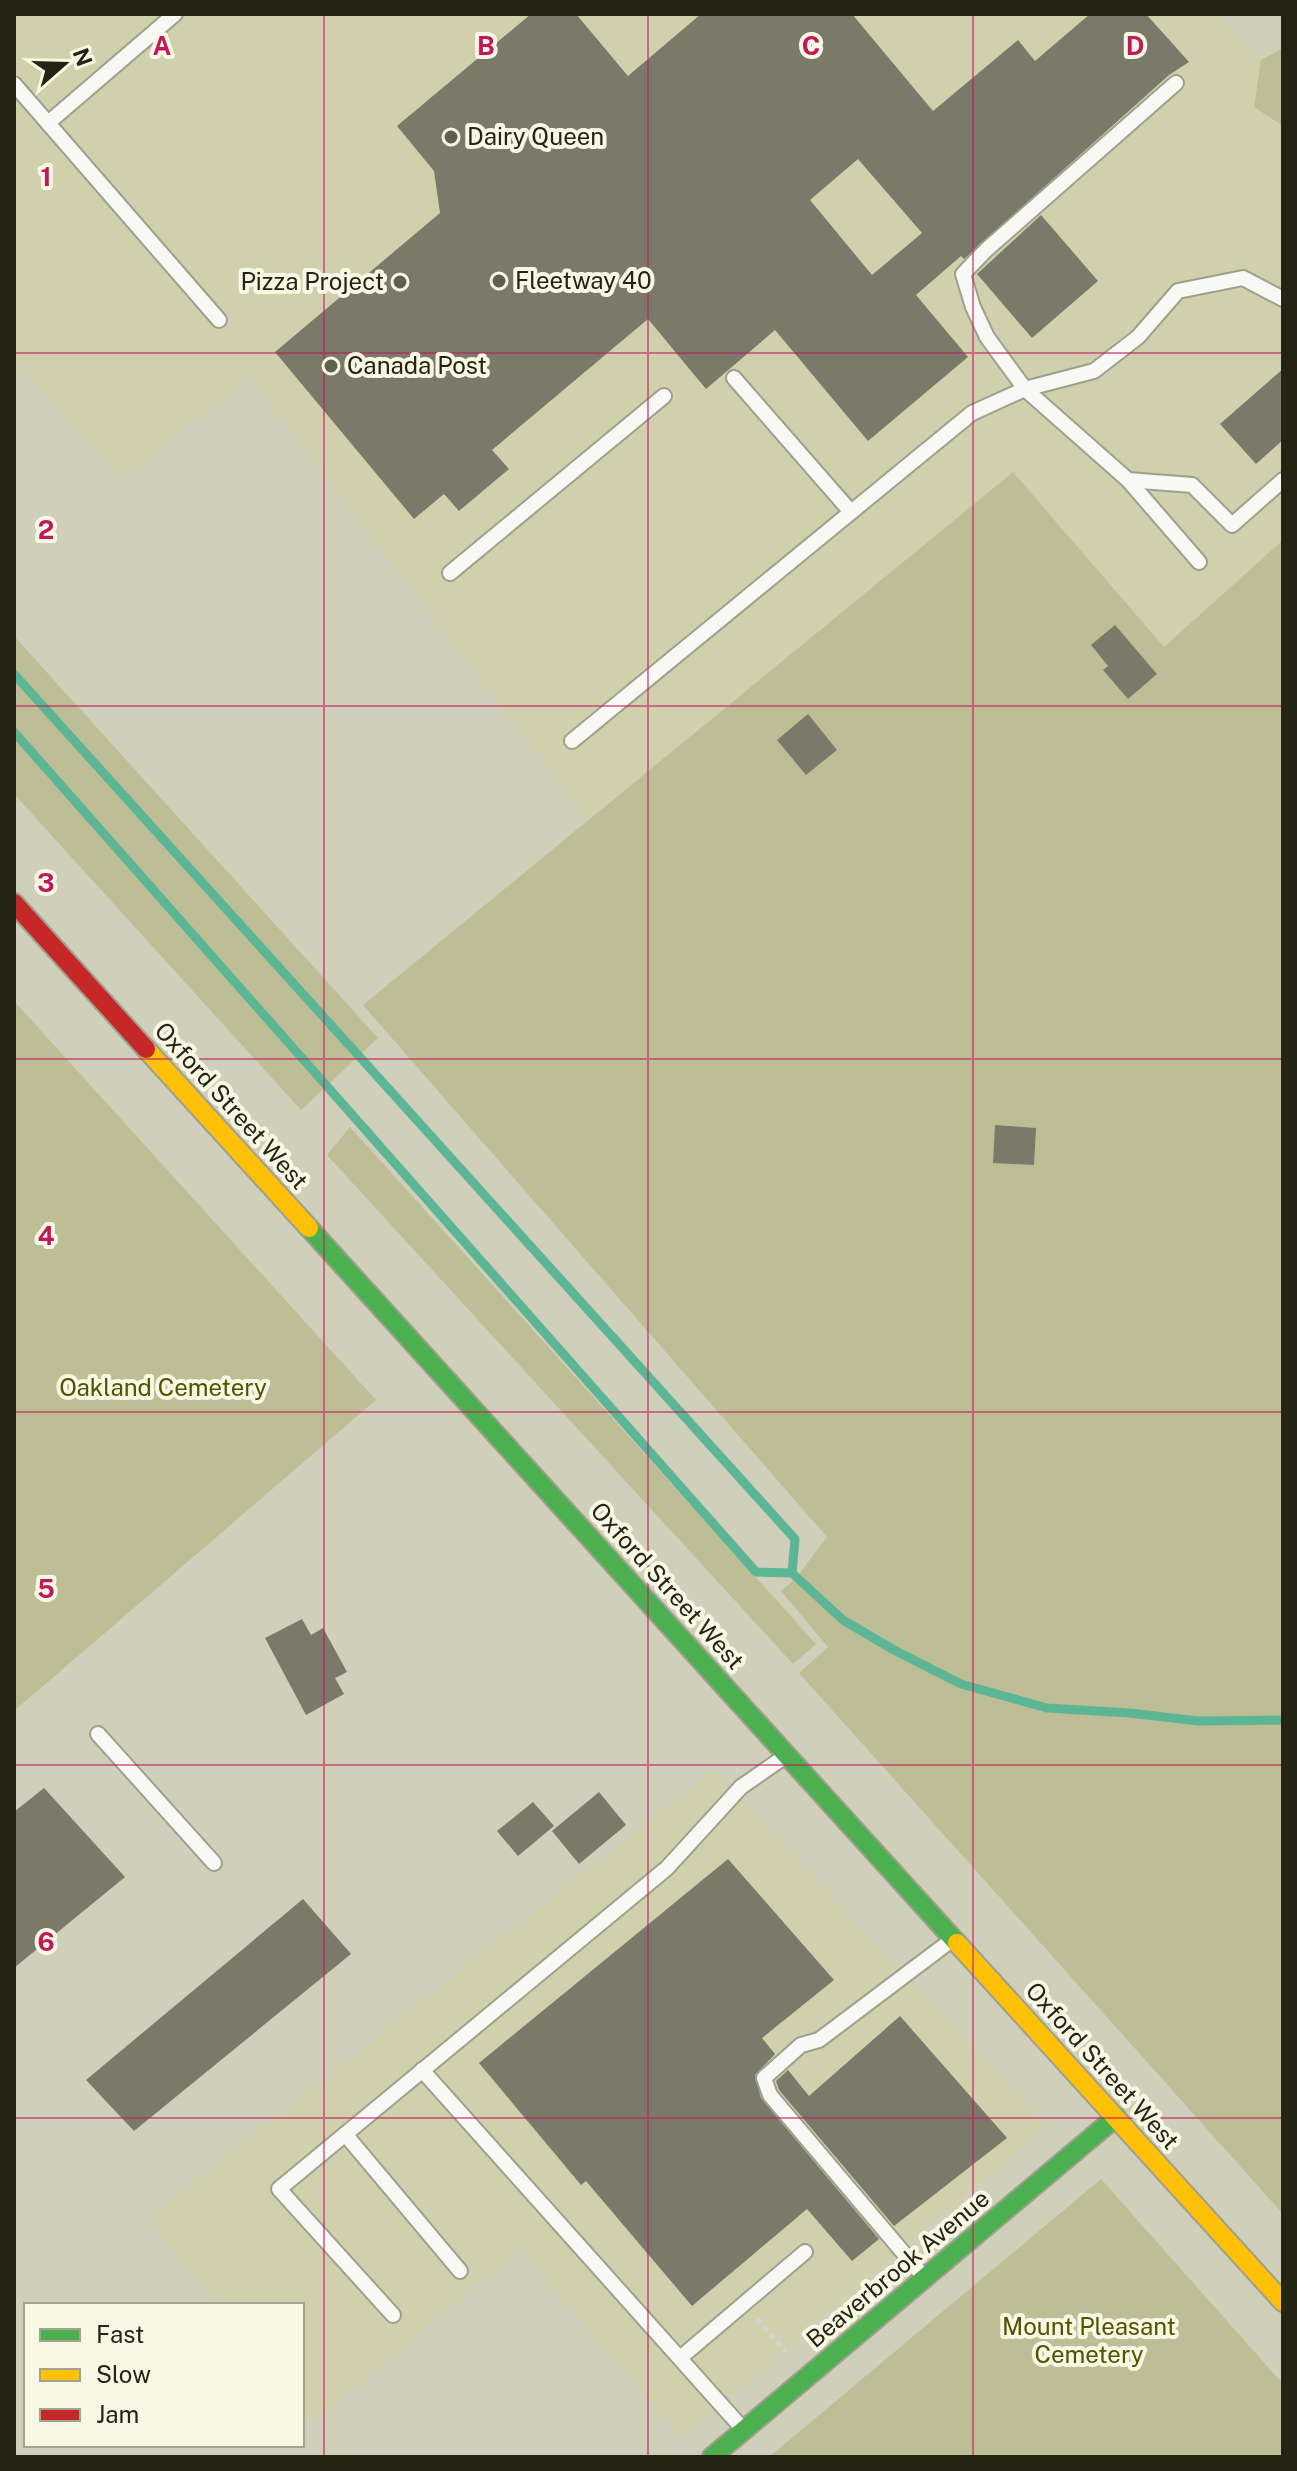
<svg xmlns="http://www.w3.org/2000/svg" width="1297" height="2471" viewBox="0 0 1297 2471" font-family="'Public Sans',sans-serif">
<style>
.built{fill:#d0d0ad}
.green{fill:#bebe96}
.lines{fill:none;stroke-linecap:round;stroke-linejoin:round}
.stream{stroke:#5cb696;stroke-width:9}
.building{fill:#7b7969;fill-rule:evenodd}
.lane-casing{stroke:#9f9f8e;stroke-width:18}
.fast-casing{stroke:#9f9f8e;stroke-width:22}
.slow-casing{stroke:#9f9f8e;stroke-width:22}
.jam-casing{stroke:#9f9f8e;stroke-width:22}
.path{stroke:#d4d4cd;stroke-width:5;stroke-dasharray:6 4;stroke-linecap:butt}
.lane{stroke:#f8f8f5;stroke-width:14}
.fast{stroke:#4caf50;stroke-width:18}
.slow{stroke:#ffc107;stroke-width:18}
.jam{stroke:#c62828;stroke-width:18}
.grid{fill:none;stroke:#c2185b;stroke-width:2;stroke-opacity:0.55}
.poi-dot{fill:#60604f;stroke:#f7f8e4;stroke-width:3}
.labels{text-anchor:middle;stroke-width:8;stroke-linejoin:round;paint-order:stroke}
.poi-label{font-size:24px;fill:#242415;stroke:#f7f8e4;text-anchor:start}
.street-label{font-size:24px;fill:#242415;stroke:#f7f8e4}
.park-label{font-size:24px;fill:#545200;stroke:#f7f8e4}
.grid-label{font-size:26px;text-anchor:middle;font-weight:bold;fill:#c2185b;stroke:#f7f8e4;stroke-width:8;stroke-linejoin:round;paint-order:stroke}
</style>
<rect width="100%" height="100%" fill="#cfcfba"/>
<g class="built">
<polygon points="14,14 1219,14 1261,60 1254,107 1283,126 1283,540 1164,647 1012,473 589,820 249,375 121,479 14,358"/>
<polygon points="713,1771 1046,2126 682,2437 520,2248 312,2422 302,2410 302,2305 218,2305 150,2219"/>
</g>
<g class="green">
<polygon points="1283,48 1283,126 1254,107 1261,60"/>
<polygon points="1013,472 1164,647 1283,540 1283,2214 799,1673 828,1647 781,1591 796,1578 827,1537 363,1005"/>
<polygon points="14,636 378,1038 301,1110 14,794"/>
<polygon points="14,1001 376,1400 14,1711"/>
<polygon points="350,1127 816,1644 793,1664 327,1155"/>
<polygon points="1101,2179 1283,2384 1283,2457 769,2457"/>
</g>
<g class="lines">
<g class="stream">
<polyline points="14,674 795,1539 792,1573"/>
<polyline points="14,732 756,1572 792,1573 843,1620 894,1650 961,1684 1047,1708 1130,1713 1198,1721 1283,1720"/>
</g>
</g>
<g class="building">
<path d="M531 14H576L628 76 701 14H852L933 111 1018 40 1035 61 1090 14H1146L1189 62 1169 75 964 259 961 256 916 295 968 357 868 441 775 330 706 389 648 319 492 450 509 469 459 511 444 494 414 519 275 352 440 213 434 171 397 126ZM858 159 922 233 872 275 810 200Z"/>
<polygon points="1041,215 1098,281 1032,338 977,274"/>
<polygon points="1283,369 1283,440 1256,464 1220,424"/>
<polygon points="1115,625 1157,674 1128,699 1103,670 1108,666 1091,645"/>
<polygon points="808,714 837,750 806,775 777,740"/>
<polygon points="995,1125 1036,1128 1034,1165 993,1163"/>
<polygon points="302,1619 311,1635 323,1628 347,1672 335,1678 344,1694 306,1715 265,1638"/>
<polygon points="44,1788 125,1877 14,1968 14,1812"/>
<polygon points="599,1792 626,1825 579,1864 552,1831"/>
<polygon points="533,1802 554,1826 518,1856 497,1831"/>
<polygon points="728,1859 834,1980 762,2038 775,2054 755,2075 761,2098 879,2239 852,2261 807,2209 692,2306 586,2181 581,2185 479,2063"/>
<polygon points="303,1899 351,1954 134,2131 86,2080"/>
<polygon points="900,2016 1007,2138 894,2226 779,2090 776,2081 788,2070 809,2096"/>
</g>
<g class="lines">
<g class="lane-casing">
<g id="lane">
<polyline points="1176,83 986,250 963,274 973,307 987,337 1025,389 1128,480 1199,562"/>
<polyline points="14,84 219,320"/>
<polyline points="48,123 175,14"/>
<polyline points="734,378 851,512"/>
<polyline points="1128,480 1192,485 1232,525 1283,480"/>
<polyline points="450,573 664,396"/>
<polyline points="572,741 972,413 1025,389 1094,371 1138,337 1178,291 1243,278 1283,299"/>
<polyline points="98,1734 214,1863"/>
<polyline points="422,2070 742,2428"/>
<polyline points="345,2134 460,2271"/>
<polyline points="923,2276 770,2095 764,2078 801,2045 819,2040 953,1939"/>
<polyline points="393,2315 279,2189 667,1868 741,1787 787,1755"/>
<polyline points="680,2358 805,2252"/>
</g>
</g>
<g class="fast-casing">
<g id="fast">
<polyline points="309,1228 957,1943"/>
<polyline points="712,2457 1116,2117"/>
</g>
</g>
<g class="slow-casing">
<g id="slow">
<polyline points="146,1049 309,1228"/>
<polyline points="957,1943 1283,2302"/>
</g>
</g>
<g class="jam-casing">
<polyline id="jam" points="14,903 146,1049"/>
</g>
<polyline class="path" points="757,2319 785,2351"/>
<use href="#lane" class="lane"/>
<use href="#fast" class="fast"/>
<use href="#slow" class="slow"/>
<use href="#jam" class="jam"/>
</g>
<path class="grid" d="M324 14V2457M648 14V2457M973 14V2457M14 353H1283M14 706H1283M14 1059H1283M14 1412H1283M14 1765H1283M14 2118H1283"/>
<g class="poi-dot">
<circle cx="451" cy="137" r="8"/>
<circle cx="499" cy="281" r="8"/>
<circle cx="400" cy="282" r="8"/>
<circle cx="331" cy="366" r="8"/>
</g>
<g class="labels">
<g class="poi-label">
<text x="467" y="145">Dairy Queen</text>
<text x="515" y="289">Fleetway 40</text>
<text x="384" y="290" text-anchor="end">Pizza Project</text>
<text x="347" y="374">Canada Post</text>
</g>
<g class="street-label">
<text transform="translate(231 1106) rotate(48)" y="8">Oxford Street West</text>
<text transform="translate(667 1586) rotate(48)" y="8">Oxford Street West</text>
<text transform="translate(1102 2066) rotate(48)" y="8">Oxford Street West</text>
<text transform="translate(898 2269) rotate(-40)" y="8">Beaverbrook Avenue</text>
</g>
<g class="park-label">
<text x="163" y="1396">Oakland Cemetery</text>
<text x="1089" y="2335">Mount Pleasant<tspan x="1089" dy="28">Cemetery</tspan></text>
</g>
</g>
<g class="grid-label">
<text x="162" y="55">A</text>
<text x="486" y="55">B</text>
<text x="811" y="55">C</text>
<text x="1135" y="55">D</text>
<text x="46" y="186">1</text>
<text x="46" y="539">2</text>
<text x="46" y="892">3</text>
<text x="46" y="1245">4</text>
<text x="46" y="1598">5</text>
<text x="46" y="1951">6</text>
</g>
<rect width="1297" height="2471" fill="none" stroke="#242415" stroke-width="32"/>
<rect x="24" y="2303" width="280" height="144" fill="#f7f8e4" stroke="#a3a391" stroke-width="2"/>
<rect x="40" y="2329" width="40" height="12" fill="#4caf50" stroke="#a3a391" stroke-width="2"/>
<text x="96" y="2343" font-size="24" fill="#242415">Fast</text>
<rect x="40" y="2369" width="40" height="12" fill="#ffc107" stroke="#a3a391" stroke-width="2"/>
<text x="96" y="2383" font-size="24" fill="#242415">Slow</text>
<rect x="40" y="2409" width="40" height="12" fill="#c62828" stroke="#a3a391" stroke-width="2"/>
<text x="96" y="2423" font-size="24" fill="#242415">Jam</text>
<g transform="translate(64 64) rotate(70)" stroke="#f7f8e4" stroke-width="6" paint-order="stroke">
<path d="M0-6L14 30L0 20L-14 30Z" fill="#242415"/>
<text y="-12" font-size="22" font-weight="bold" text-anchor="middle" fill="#242415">N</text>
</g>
</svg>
